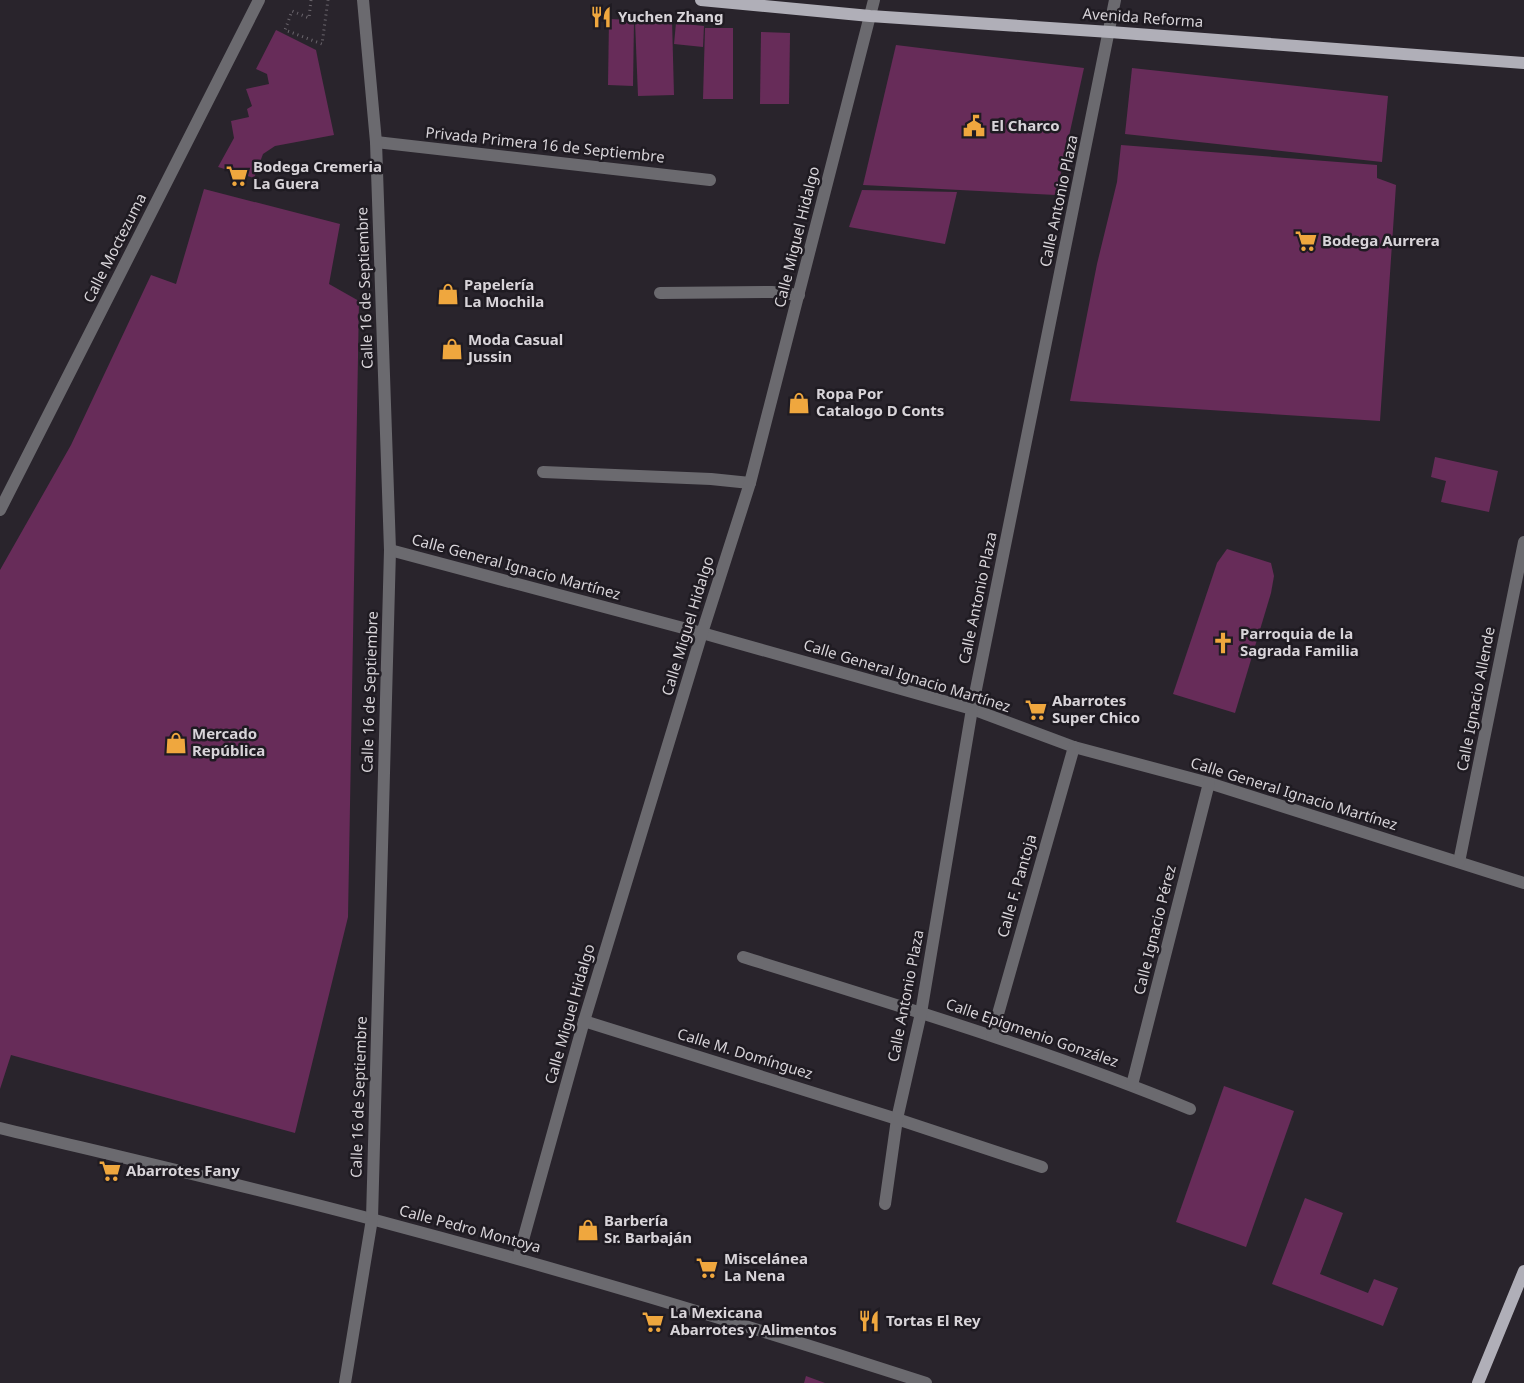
<svg xmlns="http://www.w3.org/2000/svg" width="1524" height="1383" viewBox="0 0 1524 1383" font-family="'Noto Sans',sans-serif">
<style>
.building{fill:#672c59}
.lines{fill:none;stroke-linecap:round;stroke-linejoin:round}
.path{stroke:#6b666d;stroke-width:3;stroke-dasharray:1 4;stroke-linecap:butt}
.minor{stroke:#6b6a6f;stroke-width:12}
.major{stroke:#b0afb8;stroke-width:12}
.labels{text-anchor:middle;stroke-width:5;stroke-linejoin:round;paint-order:stroke}
.poi-label{font-size:15px;font-weight:bold;fill:#d8d4d9;stroke:#1f1b22;text-anchor:start}
.street-label{font-size:15px;fill:#d8d4d9;stroke:#1f1b22}
</style>
<rect width="100%" height="100%" fill="#29242c"/>
<g class="building">
<polygon points="609,19 634,20 633,86 608,85"/>
<polygon points="672,20 674,95 638,96 635,21"/>
<polygon points="676,23 704,26 703,47 674,44"/>
<polygon points="705,28 733,28 733,99 703,99"/>
<polygon points="276,30 316,50 334,135 275,146 263,154 254,178 218,167 234,138 231,121 249,117 247,109 252,106 246,89 269,84 267,74 256,69"/>
<polygon points="761,32 790,33 789,104 760,104"/>
<polygon points="896,45 1084,68 1056,195 863,185"/>
<polygon points="1132,68 1388,96 1382,162 1125,134"/>
<polygon points="1121,145 1377,165 1377,178 1396,185 1380,421 1070,401 1097,264 1117,182"/>
<polygon points="204,189 340,224 329,284 359,301 348,917 295,1133 11,1055 0,1089 0,570 71,445 151,275 176,284"/>
<polygon points="862,190 957,192 945,244 849,227"/>
<polygon points="1435,457 1498,471 1489,512 1441,502 1446,481 1431,477"/>
<polygon points="1227,549 1271,563 1274,576 1271,593 1235,713 1173,694 1217,563"/>
<polygon points="1224,1086 1294,1111 1246,1247 1176,1222"/>
<polygon points="1305,1198 1343,1213 1320,1274 1368,1293 1374,1279 1398,1288 1383,1326 1272,1284"/>
<polygon points="806,1376 825,1383 804,1383"/>
</g>
<g class="lines">
<polyline class="path" points="311,0 309,18 292,11 285,30 322,44 328,0"/>
<g class="minor">
<polyline points="376,142 710,180"/>
<polyline points="660,293 772,292 799,295"/>
<polyline points="543,472 711,479 750,483"/>
<polyline points="0,510 259,0"/>
<polyline points="390,550 702,633 972,709 1074,747 1209,783 1524,883"/>
<polyline points="1459,862 1524,542"/>
<path d="M743 957C893 1004 1044 1049 1190 1109"/>
<polyline points="584,1021 897,1119 1042,1167"/>
<polyline points="992,1035 1074,747"/>
<polyline points="1132,1085 1209,783"/>
<path d="M0 1128C125 1158 251 1187 375 1220 560 1269 744 1324 926 1383"/>
<polyline points="885,1204 897,1119 921,1013 972,709 1115,0"/>
<polyline points="518,1258 584,1021 702,633 750,483 874,0"/>
<polyline points="345,1383 372,1219 390,550 376,142 363,0"/>
</g>
<g class="major">
<polyline points="701,0 870,16 1110,32 1524,63"/>
<polyline points="1478,1383 1524,1271"/>
</g>
</g>
<defs>
<g id="restaurant-bare" transform="scale(1.725)"><path d="M-5-6h1v4h1v-4h1v4h1v-4h1v5L-1.5 .5V6h-2V.5L-5-1ZM5-6V6H3V1.5H1.5Q1.5-4 5-6Z" fill="#efa73e" stroke="#1f1b22" stroke-width="2.5" paint-order="stroke"/></g>
<g id="civic-bare" transform="scale(1.725)"><path d="M-.6-6.5H3V-4.5H.6V-3L4-1V1h2V6H-6V1h2V-1L-.6-3ZM-1.2 2.5V6h2.4V2.5Z" fill="#efa73e" stroke="#1f1b22" stroke-width="2.5" paint-order="stroke"/></g>
<g id="supermarket-bare" transform="scale(1.725)"><path d="M-6-5.5h2.5l.6 2H6L4.5 2H-2.5L-4.4-4H-6ZM-1.5 3.2a1.3 1.3 0 1 0 .1 0ZM3 3.2a1.3 1.3 0 1 0 .1 0Z" fill="#efa73e" stroke="#1f1b22" stroke-width="2.5" paint-order="stroke"/></g>
<g id="shop-bare" transform="scale(1.725)"><path d="M-5-2.5h2.3a2.7 3.5 0 0 1 5.4 0H5L5.5 6h-11ZM-1.5-2.5h3a1.5 2.3 0 0 0-3 0Z" fill="#efa73e" stroke="#1f1b22" stroke-width="2.5" paint-order="stroke"/></g>
<g id="church-bare" transform="scale(1.725)"><path d="M-1.2-6h2.4v3.5h3.3v2.4h-3.3V6h-2.4V-.1h-3.3v-2.4h3.3Z" fill="#efa73e" stroke="#1f1b22" stroke-width="2.5" paint-order="stroke"/></g>
</defs>
<g fill-rule="evenodd">
<use href="#restaurant-bare" x="601" y="17"/>
<use href="#civic-bare" x="974" y="126"/>
<use href="#supermarket-bare" x="237" y="176"/>
<use href="#supermarket-bare" x="1306" y="241"/>
<use href="#shop-bare" x="448" y="294"/>
<use href="#shop-bare" x="452" y="349"/>
<use href="#shop-bare" x="799" y="403"/>
<use href="#church-bare" x="1223" y="643"/>
<use href="#supermarket-bare" x="1036" y="710"/>
<use href="#shop-bare" x="176" y="743"/>
<use href="#supermarket-bare" x="110" y="1171"/>
<use href="#shop-bare" x="588" y="1230"/>
<use href="#supermarket-bare" x="707" y="1268"/>
<use href="#restaurant-bare" x="869" y="1321"/>
<use href="#supermarket-bare" x="653" y="1322"/>
</g>
<g class="labels">
<g class="poi-label">
<text x="618" y="22">Yuchen Zhang</text>
<text x="991" y="131">El Charco</text>
<text x="253" y="172">Bodega Cremeria<tspan x="253" dy="17">La Guera</tspan></text>
<text x="1322" y="246">Bodega Aurrera</text>
<text x="464" y="290">Papelería<tspan x="464" dy="17">La Mochila</tspan></text>
<text x="468" y="345">Moda Casual<tspan x="468" dy="17">Jussin</tspan></text>
<text x="816" y="399">Ropa Por<tspan x="816" dy="17">Catalogo D Conts</tspan></text>
<text x="1240" y="639">Parroquia de la<tspan x="1240" dy="17">Sagrada Familia</tspan></text>
<text x="1052" y="706">Abarrotes<tspan x="1052" dy="17">Super Chico</tspan></text>
<text x="192" y="739">Mercado<tspan x="192" dy="17">República</tspan></text>
<text x="126" y="1176">Abarrotes Fany</text>
<text x="604" y="1226">Barbería<tspan x="604" dy="17">Sr. Barbaján</tspan></text>
<text x="724" y="1264">Miscelánea<tspan x="724" dy="17">La Nena</tspan></text>
<text x="670" y="1318">La Mexicana<tspan x="670" dy="17">Abarrotes y Alimentos</tspan></text>
<text x="886" y="1326">Tortas El Rey</text>
</g>
<g class="street-label">
<text transform="translate(1143 18) rotate(4)" y="5">Avenida Reforma</text>
<text transform="translate(545 145) rotate(6)" y="5">Privada Primera 16 de Septiembre</text>
<text transform="translate(1059 201) rotate(-78)" y="5">Calle Antonio Plaza</text>
<text transform="translate(797 237) rotate(-76)" y="5">Calle Miguel Hidalgo</text>
<text transform="translate(115 248) rotate(-63)" y="5">Calle Moctezuma</text>
<text transform="translate(365 288) rotate(-92)" y="5">Calle 16 de Septiembre</text>
<text transform="translate(516 567) rotate(15)" y="5">Calle General Ignacio Martínez</text>
<text transform="translate(978 598) rotate(-78)" y="5">Calle Antonio Plaza</text>
<text transform="translate(688 626) rotate(-73)" y="5">Calle Miguel Hidalgo</text>
<text transform="translate(907 676) rotate(17)" y="5">Calle General Ignacio Martínez</text>
<text transform="translate(370 692) rotate(-88)" y="5">Calle 16 de Septiembre</text>
<text transform="translate(1476 699) rotate(-79)" y="5">Calle Ignacio Allende</text>
<text transform="translate(1294 794) rotate(17)" y="5">Calle General Ignacio Martínez</text>
<text transform="translate(1017 886) rotate(-74)" y="5">Calle F. Pantoja</text>
<text transform="translate(1155 930) rotate(-76)" y="5">Calle Ignacio Pérez</text>
<text transform="translate(906 996) rotate(-79)" y="5">Calle Antonio Plaza</text>
<text transform="translate(570 1014) rotate(-74)" y="5">Calle Miguel Hidalgo</text>
<text transform="translate(1032 1033) rotate(19)" y="5">Calle Epigmenio González</text>
<text transform="translate(745 1054) rotate(17)" y="5">Calle M. Domínguez</text>
<text transform="translate(359 1097) rotate(-88)" y="5">Calle 16 de Septiembre</text>
<text transform="translate(470 1229) rotate(15)" y="5">Calle Pedro Montoya</text>
</g>
</g>
</svg>
